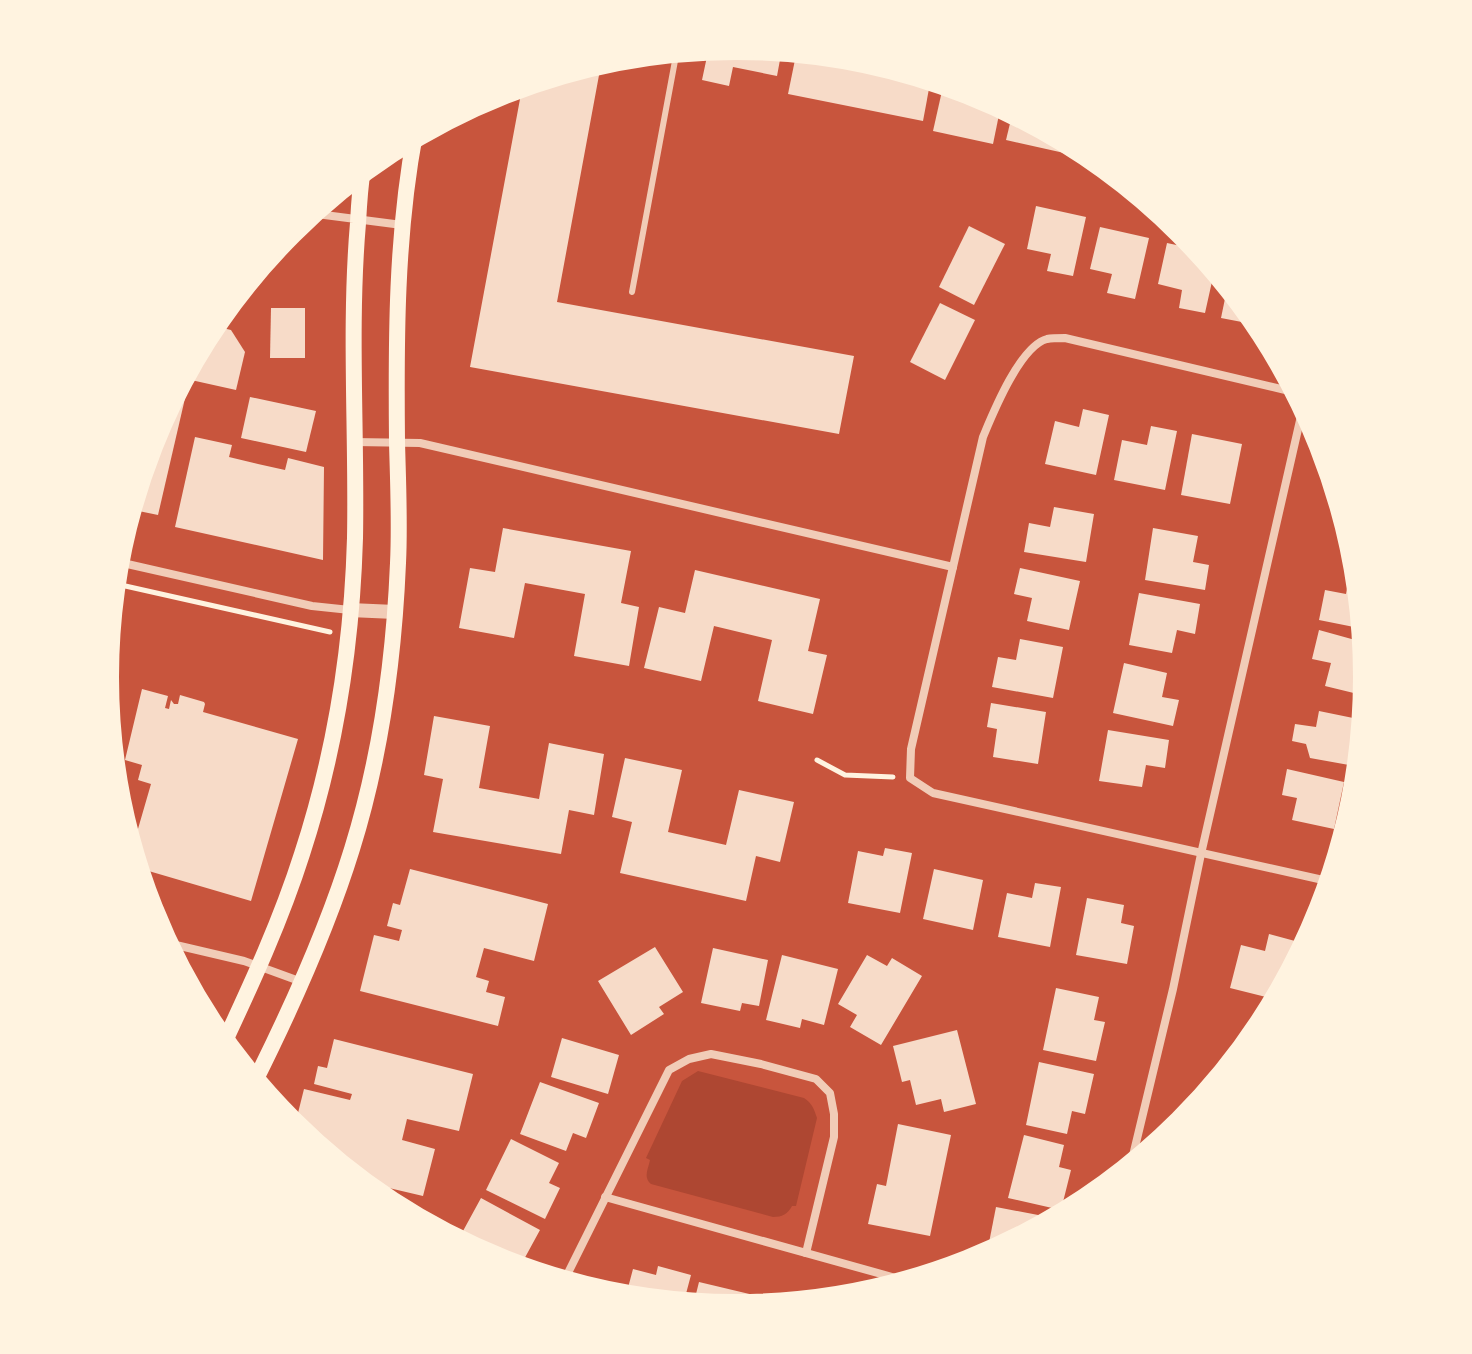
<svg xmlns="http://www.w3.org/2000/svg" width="1472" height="1354" viewBox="0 0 1472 1354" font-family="'Open Sans',sans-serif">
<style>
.green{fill:#ae4732}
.building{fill:#f7dbc8}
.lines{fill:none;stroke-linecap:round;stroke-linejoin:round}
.path{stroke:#fff3e0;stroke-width:5}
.service{stroke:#f1ccb7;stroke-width:6}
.minor{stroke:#f1ccb7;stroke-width:8}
.tertiary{stroke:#f1ccb7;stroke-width:14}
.secondary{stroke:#fff3e0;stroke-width:16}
.rim{fill:none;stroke:#fff3e0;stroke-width:4}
</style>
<rect width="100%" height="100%" fill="#c8553d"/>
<path class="green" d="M698 1071 804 1098C812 1103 814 1109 817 1118L796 1206H792C788 1214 782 1217 773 1217L651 1184C643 1177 648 1170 650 1160L646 1158 682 1081Z"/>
<g class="building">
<polygon points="736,44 782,49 777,76 733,67 729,86 702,80 709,47"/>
<polygon points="797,50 905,70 931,78 923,121 788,94"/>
<polygon points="649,53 647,65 607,58 613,56"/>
<polygon points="602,59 557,302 854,356 839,434 470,367 523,83"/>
<polygon points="944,82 979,92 1001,105 993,144 933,131"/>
<polygon points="1013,111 1088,151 1100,161 1006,140"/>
<polygon points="1036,206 1086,217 1073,276 1047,271 1051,254 1027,249"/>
<polygon points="969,226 1005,244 974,305 939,287"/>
<polygon points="1100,227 1149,238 1135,299 1107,293 1112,274 1090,269"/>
<polygon points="1167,243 1200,250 1215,268 1205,313 1179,308 1182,290 1158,284"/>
<polygon points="1228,284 1250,310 1247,323 1221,318"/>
<polygon points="940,303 975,320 945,380 910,362"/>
<polygon points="271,308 305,308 305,358 270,358"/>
<polygon points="210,325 231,330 245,352 236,390 182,378"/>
<polygon points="174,391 186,394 158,515 129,509 151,434"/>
<polygon points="250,397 316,411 306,452 241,438"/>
<polygon points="1083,409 1109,415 1096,475 1045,464 1055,421 1079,427"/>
<polygon points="1151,426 1177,431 1165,490 1114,480 1122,440 1147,445"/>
<polygon points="1192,434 1242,444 1230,504 1181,495"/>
<polygon points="195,437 232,445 229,457 258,464 285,470 288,458 324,467 323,560 175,527"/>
<polygon points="1054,507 1094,514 1086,562 1024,552 1029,523 1050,527"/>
<polygon points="503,528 631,551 621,603 639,607 629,666 574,656 585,594 525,583 514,638 459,628 470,568 495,572"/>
<polygon points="1153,528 1198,536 1193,562 1209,565 1205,590 1145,580"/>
<polygon points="1020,568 1080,581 1069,630 1027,621 1032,598 1014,594"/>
<polygon points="695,570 820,599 808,651 827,655 813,714 758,701 772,640 714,626 701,681 644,668 659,607 685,613"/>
<polygon points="1350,571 1359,573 1364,629 1319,620 1325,590 1346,594"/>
<polygon points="1139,593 1200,604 1195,634 1177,630 1172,653 1129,645"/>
<polygon points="1319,630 1366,643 1369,677 1366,696 1325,686 1331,663 1312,659"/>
<polygon points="1020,639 1063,647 1053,698 992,687 998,657 1016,660"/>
<polygon points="1124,663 1167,673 1162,697 1179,700 1173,726 1113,713"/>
<polygon points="142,689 168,696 165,708 169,709 171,700 174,704 178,704 180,695 204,702 205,704 203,712 298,739 251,901 135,867 131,853 151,784 138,780 142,765 125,760"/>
<polygon points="991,703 1046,712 1038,764 993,757 997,729 987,727"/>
<polygon points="1319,711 1358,719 1349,765 1310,758 1306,744 1292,741 1295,724 1316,727"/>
<polygon points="434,716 490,726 479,788 539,799 549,743 604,754 594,815 569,810 561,854 433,832 443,779 424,775"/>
<polygon points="1108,730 1169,740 1165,768 1146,765 1142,787 1099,781"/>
<polygon points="625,758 682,770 668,832 726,845 739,790 794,802 780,862 756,856 746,901 620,873 632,822 612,817"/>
<polygon points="1287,769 1344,782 1334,829 1292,820 1297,798 1282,795"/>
<polygon points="885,848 912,853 900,913 848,903 858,851 883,856"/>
<polygon points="410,869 548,904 534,961 484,948 476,977 489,981 486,992 505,997 498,1026 360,991 374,935 399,941 402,930 387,926 393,903 400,905"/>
<polygon points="934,869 983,880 973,930 923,919"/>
<polygon points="1035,883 1061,887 1050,947 998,937 1007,893 1032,898"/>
<polygon points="1087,898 1124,905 1121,923 1134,926 1127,964 1076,955"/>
<polygon points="1269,934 1295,941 1282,992 1278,1000 1230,988 1241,945 1265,951"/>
<polygon points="655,947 683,992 659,1007 664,1014 631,1035 598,981"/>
<polygon points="713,948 768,960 759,1006 742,1003 740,1011 701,1003"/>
<polygon points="782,955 838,969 824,1025 802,1019 800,1028 766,1020"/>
<polygon points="867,955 887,966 892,958 922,976 881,1045 850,1027 857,1015 838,1004"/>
<polygon points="1056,988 1099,997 1094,1020 1105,1022 1096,1061 1043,1050"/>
<polygon points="957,1030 976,1104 944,1112 941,1099 916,1105 910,1080 902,1082 893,1046"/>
<polygon points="562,1038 619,1055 608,1094 551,1077"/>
<polygon points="334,1039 473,1074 459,1131 407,1119 402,1140 435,1149 423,1196 355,1180 294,1129 304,1089 350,1100 352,1094 314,1084 318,1066 327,1068"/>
<polygon points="1039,1062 1094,1074 1085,1114 1072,1111 1067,1134 1026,1125"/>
<polygon points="540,1082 599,1103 586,1138 573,1133 566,1151 520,1134"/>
<polygon points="898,1124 951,1135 930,1236 868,1224 877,1184 886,1186"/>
<polygon points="1024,1135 1064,1145 1059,1167 1071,1170 1061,1210 1008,1198"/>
<polygon points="511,1139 559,1163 549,1183 560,1188 545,1219 486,1190"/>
<polygon points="481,1198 540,1230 522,1263 514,1258 509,1267 493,1262 457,1242"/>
<polygon points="996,1207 1059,1219 986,1258"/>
<polygon points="658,1266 691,1275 683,1305 625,1299 633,1269 656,1275"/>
<polygon points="699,1282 762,1297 759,1308 736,1310 693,1306"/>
</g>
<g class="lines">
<g class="path">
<polyline points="112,583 330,632"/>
<polyline points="817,760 845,775 893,777"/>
</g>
<polyline class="service" points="632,292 677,50"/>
<g class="minor">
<polyline points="309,213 402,225"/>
<path d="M1298 393 1065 338C1060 338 1052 338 1047 339 1020 346 993 413 983 437L911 749 910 778 933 793 1332 882"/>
<polyline points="354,442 420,443 953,567"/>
<polyline points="114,561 312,606 350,610"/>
<polyline points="163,942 244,961 302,982"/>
<polyline points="1130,1168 1173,989 1201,854 1304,403"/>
<polyline points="605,1197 910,1282"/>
<polyline points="563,1283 669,1070 689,1059 711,1054 761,1064 816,1079 830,1093 834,1114 834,1137 806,1253"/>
</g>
<polyline class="tertiary" points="350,610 395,612"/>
<g class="secondary">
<path d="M223 1045C252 983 281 920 302 854 335 753 352 645 355 538 357 433 349 328 358 223 359 204 360 187 363 168"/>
<path d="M254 1083C292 1007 327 930 352 849 381 756 394 659 398 563 400 523 398 482 397 442 396 340 396 235 415 134"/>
</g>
</g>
<path d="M0 0H1472V1354H0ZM117 677a619 619 0 1 1 1238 0a619 619 0 1 1-1238 0Z" fill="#fff3e0" fill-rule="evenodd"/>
<path class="rim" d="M117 677a619 619 0 1 1 1238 0a619 619 0 1 1-1238 0Z"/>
</svg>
